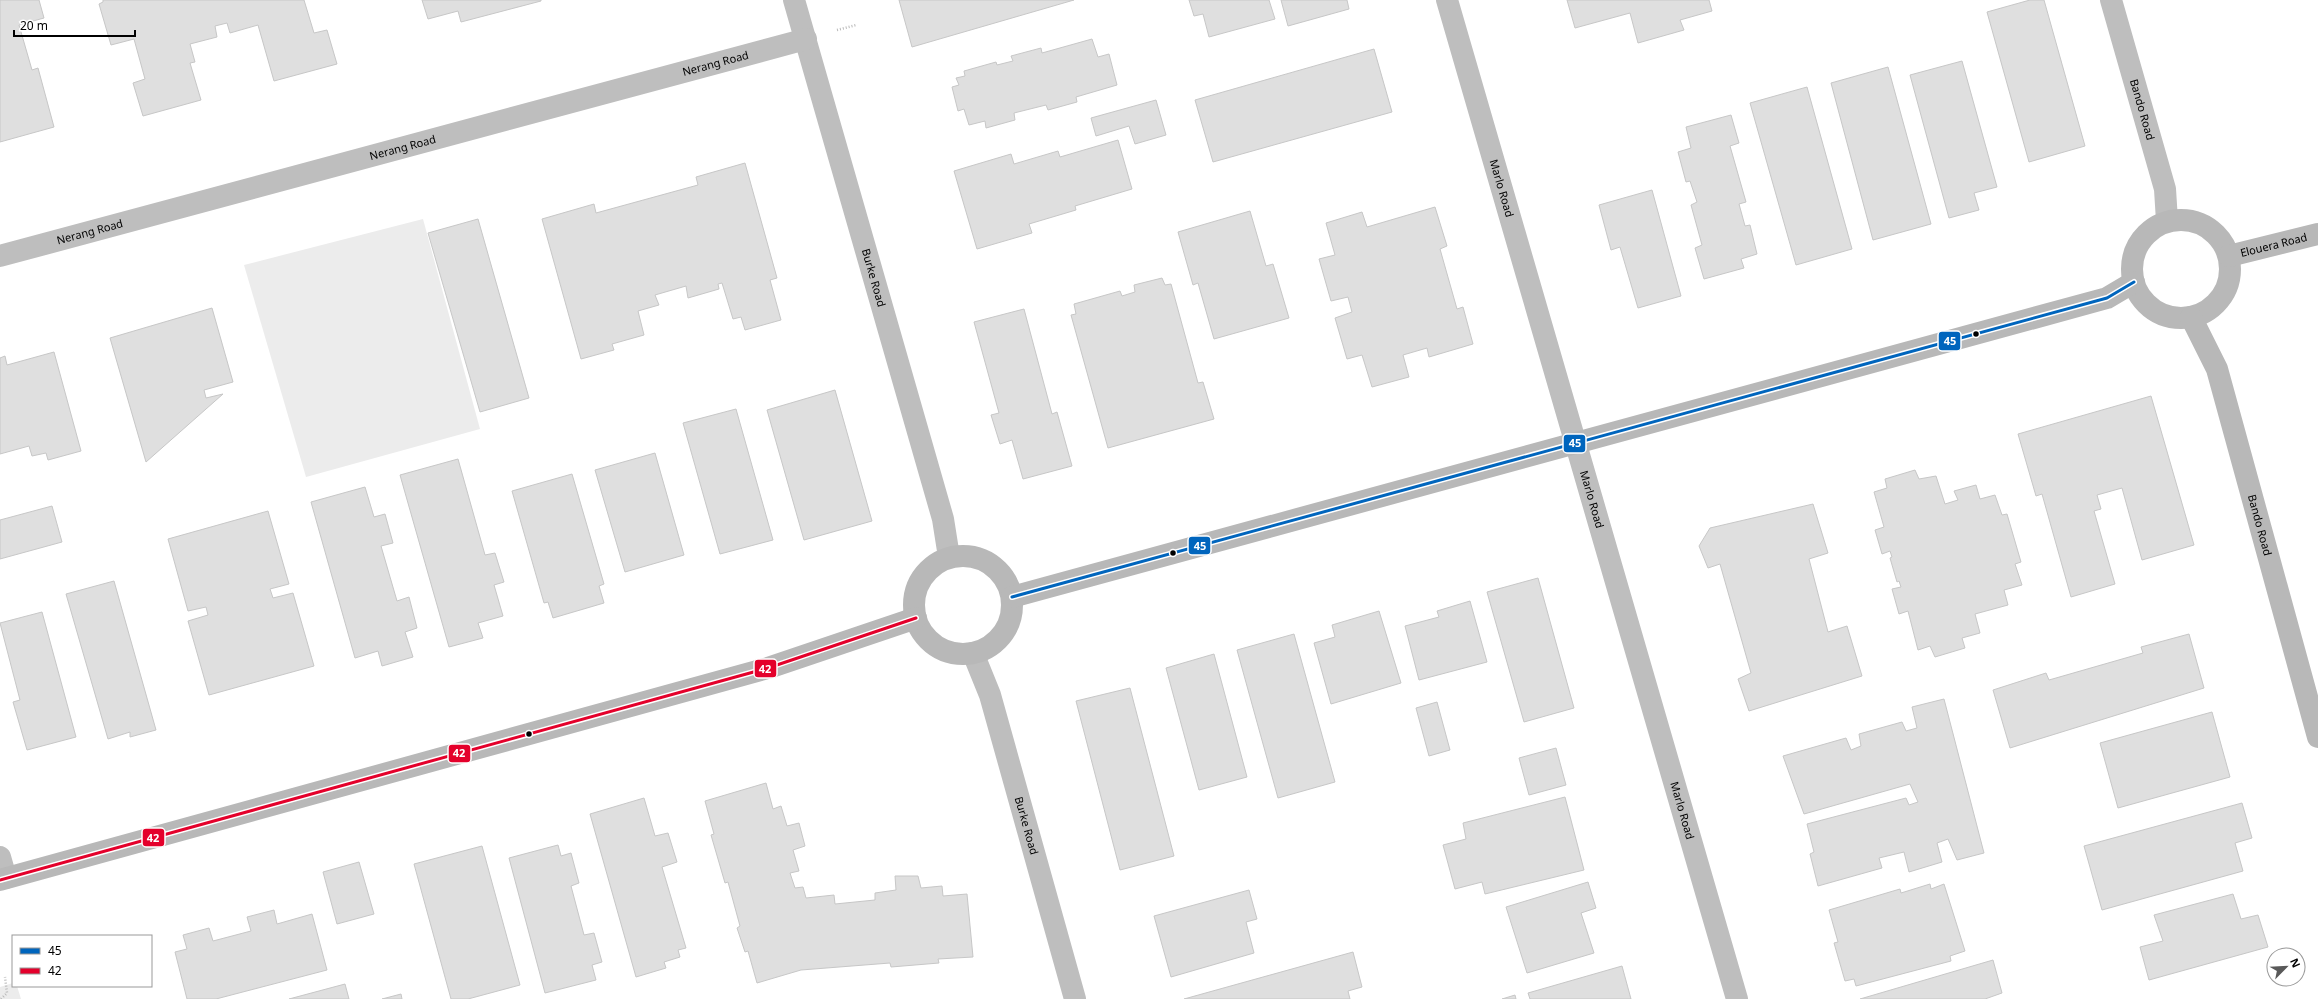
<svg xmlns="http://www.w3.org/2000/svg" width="2318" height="999" viewBox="0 0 2318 999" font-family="'Noto Sans',sans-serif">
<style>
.green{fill:#ececec}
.building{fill:#dfdfdf;stroke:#c7c7c7}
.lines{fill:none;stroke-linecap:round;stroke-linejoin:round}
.path{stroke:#b9b9b9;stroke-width:2.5;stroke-dasharray:1 2;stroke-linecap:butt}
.street{stroke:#bebebe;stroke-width:22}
.secondary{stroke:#b8b8b8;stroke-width:22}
.bus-1-casing{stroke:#fff;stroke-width:6}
.bus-2-casing{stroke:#fff;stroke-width:6}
.bus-1{stroke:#0065bd;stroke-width:3}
.bus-2{stroke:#e4002b;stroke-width:3}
.bus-dot{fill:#000;stroke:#fff;stroke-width:1.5}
.labels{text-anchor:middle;stroke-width:3.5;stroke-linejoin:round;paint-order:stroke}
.street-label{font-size:11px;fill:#000;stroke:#fff}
.line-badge{stroke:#fff;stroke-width:1.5}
.badge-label{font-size:11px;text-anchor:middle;font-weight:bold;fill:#fff}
</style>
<rect width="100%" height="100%" fill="#fff"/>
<g class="green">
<polygon points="423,219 480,429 306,477 244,265"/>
<polygon points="13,983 13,986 17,986 21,999 0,999 0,987"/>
</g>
<g class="building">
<polygon points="0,0 39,0 44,18 19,25 32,70 38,68 54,127 0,142"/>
<polygon points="103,0 304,0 314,33 327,30 337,64 274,81 258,25 230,33 227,23 215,26 217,37 190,44 195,62 190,63 201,100 143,116 133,83 145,79 134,39 111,45 99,4 103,2"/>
<polygon points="422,0 541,0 541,1 461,22 458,11 428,19"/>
<polygon points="899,0 1074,0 912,47"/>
<polygon points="1189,0 1269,0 1275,19 1209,37 1203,14 1194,16"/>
<polygon points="1281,0 1347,0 1349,9 1288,26"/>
<polygon points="1567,0 1709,0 1712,11 1680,20 1684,30 1638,43 1630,13 1575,28"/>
<polygon points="2030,0 2044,0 2085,146 2029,162 1987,12"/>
<polygon points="1092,39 1098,57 1109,54 1117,85 1076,97 1077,102 1048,110 1046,105 1014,113 1015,120 986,128 985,121 969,125 964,109 958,111 952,87 959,85 956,78 965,76 964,71 996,62 997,65 1013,61 1011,56 1041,48 1042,53"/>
<polygon points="1374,49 1392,112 1213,162 1195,100"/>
<polygon points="1962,61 1997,187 1974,193 1979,210 1949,218 1910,75"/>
<polygon points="1888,67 1931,224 1873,240 1831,83"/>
<polygon points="1807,87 1852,249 1796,265 1750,103"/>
<polygon points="1156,100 1166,135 1135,144 1129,126 1096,136 1091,118"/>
<polygon points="1731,115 1739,143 1730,146 1746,202 1739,204 1745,226 1750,225 1757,254 1741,259 1744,268 1704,279 1695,248 1702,245 1691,205 1697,202 1690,181 1686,182 1678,152 1691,148 1686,127"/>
<polygon points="1118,140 1132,189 1075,206 1076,210 1029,224 1032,233 977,249 954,171 1011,154 1014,164 1058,151 1060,157"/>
<polygon points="745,163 777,278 770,280 781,320 745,330 741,317 733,319 722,283 718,284 719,289 688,298 686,286 655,295 659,305 638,311 644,335 612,344 614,350 581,359 542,219 594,204 596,213 698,185 696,177"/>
<polygon points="1652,190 1681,296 1638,308 1620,247 1611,250 1599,205"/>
<polygon points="1435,207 1447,246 1440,249 1457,309 1463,307 1473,344 1429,357 1427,348 1403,355 1409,377 1372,387 1362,355 1347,359 1335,318 1352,312 1348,297 1331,301 1319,259 1335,255 1326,223 1362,212 1367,227"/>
<polygon points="1250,211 1266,266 1273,264 1289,318 1214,339 1198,283 1193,285 1178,232"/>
<polygon points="478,219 529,398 480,412 428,233"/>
<polygon points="1162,278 1165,285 1171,284 1198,383 1203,382 1214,419 1108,448 1071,315 1076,314 1074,304 1120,291 1122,296 1135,292 1134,285"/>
<polygon points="212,308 233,382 204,390 206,398 223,394 146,462 110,338"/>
<polygon points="1024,309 1052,414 1057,412 1072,466 1023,479 1012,440 1000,444 991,415 999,413 974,322"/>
<polygon points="54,352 81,451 48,460 46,453 32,456 29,446 0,454 0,358 5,356 7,365"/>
<polygon points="835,390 872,521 804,540 767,410"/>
<polygon points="2151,396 2194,545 2142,560 2122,488 2097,495 2101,509 2094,511 2115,584 2071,597 2042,494 2036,496 2018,434"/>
<polygon points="736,409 773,540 720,554 683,423"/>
<polygon points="655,453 684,555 625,572 595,470"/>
<polygon points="458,459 485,555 495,553 504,582 494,585 503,616 478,623 483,638 449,647 400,475"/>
<polygon points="1915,470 1919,479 1936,476 1945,504 1958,500 1954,491 1976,485 1980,499 1995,495 2002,515 2007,514 2021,562 2015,564 2022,585 2004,590 2008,605 1975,614 1980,633 1962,638 1965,648 1935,657 1930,646 1918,650 1908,611 1899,614 1892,589 1901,587 1899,581 1897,582 1890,558 1892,557 1890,551 1882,554 1875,530 1884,527 1874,492 1887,488 1885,479"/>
<polygon points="572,474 604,584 599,586 604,603 553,618 548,602 544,603 512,491"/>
<polygon points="365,487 374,517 385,514 393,543 381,546 397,601 409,597 417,628 405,632 413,657 382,666 378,651 355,658 311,502"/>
<polygon points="1813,504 1828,553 1809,559 1828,632 1847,626 1862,676 1749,711 1738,679 1751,673 1720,564 1708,568 1699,546 1710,528"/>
<polygon points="52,506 62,542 0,559 0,520"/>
<polygon points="268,511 289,584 270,589 273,598 293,593 314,666 209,695 188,621 208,615 206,607 188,611 168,539"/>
<polygon points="1538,578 1574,708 1524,722 1487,592"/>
<polygon points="114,581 156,730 130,737 130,732 108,739 66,594"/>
<polygon points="1470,601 1487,662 1419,680 1405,626 1439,617 1437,611"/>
<polygon points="1379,611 1401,683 1331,704 1314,643 1335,637 1332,625"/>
<polygon points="42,612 76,737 27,750 13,702 20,700 0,623"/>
<polygon points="1294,634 1335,782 1278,798 1237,650"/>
<polygon points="2189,634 2204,688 2010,748 1993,690 2046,673 2049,680 2143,653 2141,647"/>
<polygon points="1214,654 1247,777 1199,790 1166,668"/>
<polygon points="1130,688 1174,856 1120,870 1076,701"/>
<polygon points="1944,699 1984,853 1957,860 1948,839 1937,843 1942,862 1909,872 1904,852 1879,858 1882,868 1818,886 1810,854 1814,852 1807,824 1906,798 1909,805 1918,802 1910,784 1804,814 1783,756 1846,738 1851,750 1861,746 1859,734 1902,722 1906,731 1917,728 1912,707"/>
<polygon points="1437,702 1450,750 1429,756 1416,708"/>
<polygon points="2212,712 2230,777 2118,808 2100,743"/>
<polygon points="1556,748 1566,785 1529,795 1519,758"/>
<polygon points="766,783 773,809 781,806 787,826 799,823 805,846 793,850 799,871 790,873 795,888 803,887 806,898 834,895 835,904 875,900 875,893 896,890 895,876 918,876 921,888 942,886 943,896 967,894 973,957 938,959 939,963 891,967 890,963 801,970 757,983 748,951 745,952 737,928 740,926 728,882 725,883 711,835 714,834 705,801"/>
<polygon points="1565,797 1584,870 1485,894 1482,882 1455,889 1443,845 1466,839 1463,823"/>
<polygon points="644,798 655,836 668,833 677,862 662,867 686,948 678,950 680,957 664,962 666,968 636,977 590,814"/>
<polygon points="2242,803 2252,838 2235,843 2243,871 2102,910 2084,846"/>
<polygon points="558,845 561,856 571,853 579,883 571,886 584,935 594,933 602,962 592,965 596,980 545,993 509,858"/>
<polygon points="482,846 520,985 468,999 451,999 414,864"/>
<polygon points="359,862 374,914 337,924 323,872"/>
<polygon points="1588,882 1596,908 1581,913 1594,953 1527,973 1506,907"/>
<polygon points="1930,884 1931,889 1944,884 1965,951 1950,956 1951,961 1856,986 1854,979 1845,981 1834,943 1838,942 1829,910 1900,889 1901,893"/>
<polygon points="1249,890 1257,919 1246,922 1254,953 1171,977 1154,916"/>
<polygon points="2233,894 2241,919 2258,915 2268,947 2149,980 2140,947 2163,941 2154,915"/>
<polygon points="274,910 277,924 312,914 327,970 216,999 187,999 175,952 187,949 183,935 209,928 213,941 251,931 247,917"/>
<polygon points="1353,952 1362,987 1348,991 1350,999 1184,999"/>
<polygon points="1993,960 2002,993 1985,999 1860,999"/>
<polygon points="1622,966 1631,999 1530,999 1528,993"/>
<polygon points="345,984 349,999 289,999"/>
<polygon points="401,994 402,999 382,999"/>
<polygon points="1515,995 1516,999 1502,999"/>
</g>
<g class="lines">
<g class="path">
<polyline points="837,30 856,25"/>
<polyline points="1,999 7,993 5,977"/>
</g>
<g class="street">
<path id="s1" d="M794 0 943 519 949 557"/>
<path id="s2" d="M1447 0 1737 999"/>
<path id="s3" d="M2111 0 2165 189 2167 221"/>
<path id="s4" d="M0 256 806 39"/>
<path id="s5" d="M973 653 990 695 1075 999"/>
<polyline points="0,857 6,878"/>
</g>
<g class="secondary">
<circle cx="2181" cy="269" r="49"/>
<path id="s6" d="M2229 256 2318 234"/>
<path id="s7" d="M2191 317 2217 369 2318 737"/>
<circle cx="963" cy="605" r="49"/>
<polyline points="1012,597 2107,298 2134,282"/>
<polyline points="0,880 768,668 916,618"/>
</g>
<g class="bus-1-casing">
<polyline id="bus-1" points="1012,597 2107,298 2134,282"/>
</g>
<g class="bus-2-casing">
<polyline id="bus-2" points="0,880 768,668 916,618"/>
</g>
<use href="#bus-1" class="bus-1"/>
<use href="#bus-2" class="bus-2"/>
</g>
<g class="bus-dot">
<circle cx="1976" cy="334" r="3.5"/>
<circle cx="1173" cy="553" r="3.5"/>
<circle cx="529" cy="734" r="3.5"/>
</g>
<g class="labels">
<g class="street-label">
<text dy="4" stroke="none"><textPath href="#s4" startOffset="741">Nerang Road</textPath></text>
<text dy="4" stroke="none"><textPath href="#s3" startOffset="114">Bando Road</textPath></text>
<text dy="4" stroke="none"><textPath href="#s4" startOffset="417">Nerang Road</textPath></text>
<text dy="4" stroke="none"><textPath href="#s2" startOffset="196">Marlo Road</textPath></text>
<text dy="4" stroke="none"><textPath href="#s4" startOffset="93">Nerang Road</textPath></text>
<text dy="4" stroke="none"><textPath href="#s6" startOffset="46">Elouera Road</textPath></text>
<text dy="4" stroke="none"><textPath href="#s1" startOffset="289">Burke Road</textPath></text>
<text dy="4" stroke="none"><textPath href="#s2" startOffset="520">Marlo Road</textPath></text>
<text dy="4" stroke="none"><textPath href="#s7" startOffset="220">Bando Road</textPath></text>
<text dy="4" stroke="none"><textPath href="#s2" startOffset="844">Marlo Road</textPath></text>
<text dy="4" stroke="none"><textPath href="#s5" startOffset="181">Burke Road</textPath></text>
</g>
</g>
<g class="line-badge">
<rect x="1938" y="331" width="23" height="20" rx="4" fill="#0065bd"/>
<rect x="1563" y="434" width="23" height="19" rx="4" fill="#0065bd"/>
<rect x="1188" y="536" width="23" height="19" rx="4" fill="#0065bd"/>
<rect x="754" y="659" width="23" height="19" rx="4" fill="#e4002b"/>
<rect x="448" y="744" width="23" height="19" rx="4" fill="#e4002b"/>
<rect x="142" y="828" width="23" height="19" rx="4" fill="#e4002b"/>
</g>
<g class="badge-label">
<text x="1950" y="345">45</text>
<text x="1575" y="447">45</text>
<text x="1200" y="550">45</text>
<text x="765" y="673">42</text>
<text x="459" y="757">42</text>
<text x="153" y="842">42</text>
</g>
<rect x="12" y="935" width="140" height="52" fill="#ffffff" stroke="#999999"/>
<rect x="20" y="948" width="20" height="6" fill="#0065bd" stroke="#999999"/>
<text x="48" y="955" font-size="12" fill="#000000">45</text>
<rect x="20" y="968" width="20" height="6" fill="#e4002b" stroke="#999999"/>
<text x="48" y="975" font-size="12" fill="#000000">42</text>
<g transform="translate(2286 967) rotate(66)"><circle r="19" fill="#ffffff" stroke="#999999"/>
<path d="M0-3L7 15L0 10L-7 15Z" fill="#595959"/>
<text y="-6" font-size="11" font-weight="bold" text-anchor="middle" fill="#000000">N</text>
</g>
<path d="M14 30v6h121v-6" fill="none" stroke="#000000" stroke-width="2"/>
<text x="20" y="30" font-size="12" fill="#000000" stroke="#ffffff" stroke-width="3" paint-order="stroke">20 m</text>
</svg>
